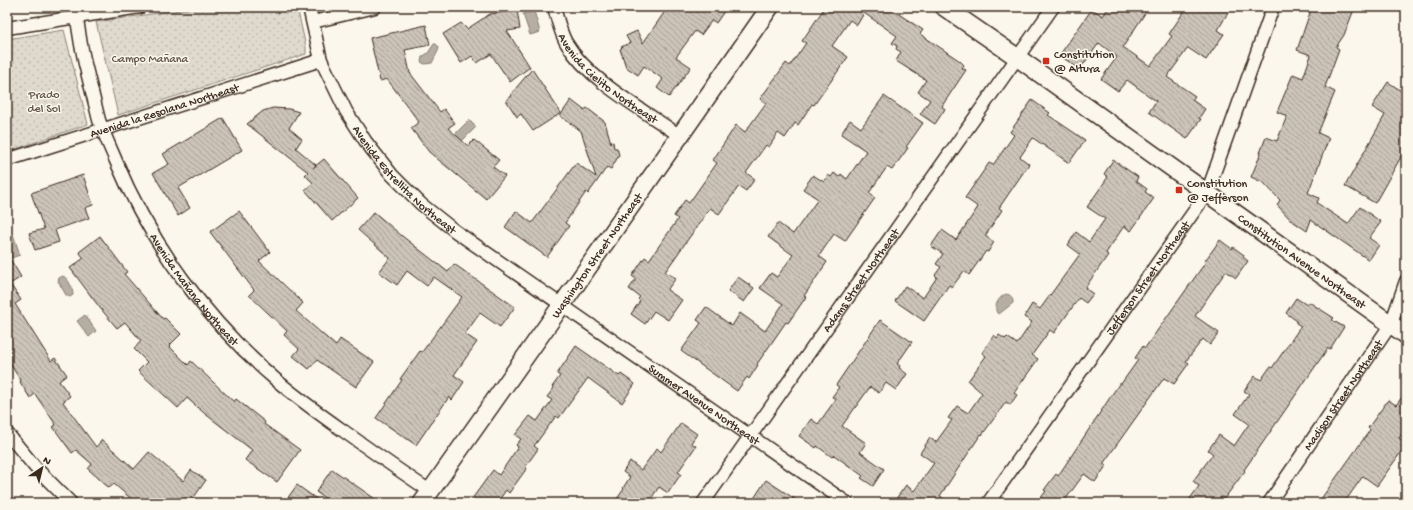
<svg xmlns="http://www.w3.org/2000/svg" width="1413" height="510" viewBox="0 0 1413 510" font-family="'Gochi Hand',sans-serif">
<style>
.park{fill:url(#park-dots);stroke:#8d8276}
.water{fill:#b6aea2;stroke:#85796d}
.building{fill:url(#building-back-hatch);stroke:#3b2a1e}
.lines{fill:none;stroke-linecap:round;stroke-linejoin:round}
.street-casing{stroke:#3b2a1e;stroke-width:15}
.secondary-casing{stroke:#3b2a1e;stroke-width:20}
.street{stroke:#fbf7ec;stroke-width:12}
.secondary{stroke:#fbf7ec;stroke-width:17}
.poi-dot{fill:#c8321e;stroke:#fbf7ec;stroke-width:1.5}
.labels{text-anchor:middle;stroke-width:3;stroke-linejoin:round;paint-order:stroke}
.poi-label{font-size:12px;fill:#3b2a1e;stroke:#fbf7ec;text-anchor:start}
.park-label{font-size:12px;fill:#64564a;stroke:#fbf7ec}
.street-label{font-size:12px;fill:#3b2a1e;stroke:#fbf7ec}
</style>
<defs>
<pattern id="park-dots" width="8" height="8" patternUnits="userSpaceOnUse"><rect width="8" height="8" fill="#dfd9ce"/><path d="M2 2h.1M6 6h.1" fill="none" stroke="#c0bab0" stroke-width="1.8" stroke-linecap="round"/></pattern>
<pattern id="building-back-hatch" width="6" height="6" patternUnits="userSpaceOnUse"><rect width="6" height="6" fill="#ccc4b9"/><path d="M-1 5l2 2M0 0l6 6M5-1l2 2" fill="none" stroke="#a79f96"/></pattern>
</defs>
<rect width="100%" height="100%" fill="#fbf7ec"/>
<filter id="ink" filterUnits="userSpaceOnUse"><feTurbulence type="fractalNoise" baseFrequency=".025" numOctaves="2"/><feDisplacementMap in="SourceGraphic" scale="8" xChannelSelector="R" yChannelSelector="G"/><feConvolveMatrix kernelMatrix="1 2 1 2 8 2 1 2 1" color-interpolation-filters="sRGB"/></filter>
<g filter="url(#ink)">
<g class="park">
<polygon points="200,7 297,7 306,47 306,54 118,115 96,22"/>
<polygon points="64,30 88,124 7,152 7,39"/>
</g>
<g class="water">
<polygon points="534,11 540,32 530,35 523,14"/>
<polygon points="434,44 436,44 439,47 438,51 432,63 425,64 421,62 422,57 428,53"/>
<polygon points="469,120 476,127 462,141 455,134"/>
<polygon points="13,234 20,255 11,258 7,247 7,236"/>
<path d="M63 276C69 279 73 289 73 295L70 297 66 295 58 281 59 278Z"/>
<path d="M1006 294C1011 295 1013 297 1013 303L999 314 997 313C993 306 999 297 1006 294Z"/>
<polygon points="85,315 96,331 89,337 77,321"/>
</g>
<g class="building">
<polygon points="668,7 727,7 716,23 712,20 701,35 695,31 676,57 691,67 669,97 657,88 663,79 644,66 638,75 626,67 620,49 622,48 621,47 630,43 626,36 637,31 643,43"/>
<polygon points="825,7 888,7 923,30 920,34 960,61 964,65 962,68 966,70 942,106 945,109 935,124 920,114 930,100 918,92 926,80 896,61 901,52 896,49 897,46 892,43 897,36 864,13 857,25 850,20 832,46 848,57 814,105 812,104 798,125 795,123 785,138 778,133 769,147 766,145 746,173 755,179 746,191 739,186 719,214 710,208 665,272 676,278 667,290 682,300 668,320 654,311 645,324 631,314 640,301 638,299 640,297 629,289 636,279 632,276 645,257 649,260 678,219 674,216 685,200 689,203 717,163 713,160 736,125 745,132 766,103 760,99 786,63 790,66 806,43 802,41"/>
<polygon points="1109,7 1149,7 1123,47 1150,66 1172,36 1169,34 1187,7 1231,7 1218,30 1224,34 1206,60 1188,48 1167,77 1195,96 1192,100 1205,109 1199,118 1201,119 1187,139 1149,112 1156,101 1127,80 1118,91 1101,79 1117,57 1099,43 1080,69 1060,56 1062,54 1061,53 1092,9 1103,16"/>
<polygon points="1312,7 1355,7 1344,35 1336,47 1339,49 1325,87 1335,92 1318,133 1329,138 1308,193 1319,198 1317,203 1348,224 1360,207 1381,222 1369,238 1379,245 1369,260 1311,220 1307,231 1291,220 1277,205 1280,200 1264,183 1251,177 1261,153 1260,153 1266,137 1277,141 1287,116 1277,112 1293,74 1303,78 1311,55 1297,50"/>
<polygon points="517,10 520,29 507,31 530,67 510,82 491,54 477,63 472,56 461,63 443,34 461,23 467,29 490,14"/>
<polygon points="426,25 430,45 405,50 410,73 440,112 444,109 455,123 448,128 468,146 474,140 499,160 493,167 505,176 486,199 429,152 411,128 419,122 387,79 380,81 370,38"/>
<polygon points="532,69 561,113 533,131 521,114 517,117 506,100 512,96 511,94"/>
<polygon points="1388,82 1406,94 1406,148 1375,203 1345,186 1385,115 1372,107"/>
<polygon points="884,96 923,123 906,147 908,148 892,170 887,167 869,193 875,198 845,241 834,234 819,256 827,262 804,296 806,297 788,323 786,322 757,364 758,365 749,379 747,377 737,391 681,351 701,323 697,320 706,307 732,326 740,313 765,331 783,304 760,288 771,273 777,277 793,255 768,237 778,223 793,234 818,199 803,189 813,175 824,182 828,175 831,177 834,173 839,177 841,174 847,179 866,151 841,134 850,120 861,128"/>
<polygon points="571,100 584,110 587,108 605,122 611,143 613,142 614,148 617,148 619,155 611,169 607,167 588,194 586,192 565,223 569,226 547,257 505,227 516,211 532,223 576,163 596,177 581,131 560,116"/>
<polygon points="1032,100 1050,113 1048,115 1085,140 1069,163 1033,138 1020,157 1029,164 999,208 1002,210 985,236 994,242 988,252 986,251 969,275 964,271 952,287 949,285 924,321 895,301 905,286 923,298 937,277 935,275 941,267 936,264 943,254 931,246 942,230 956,240 978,207 965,198 989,163 993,165 1014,135 1010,132"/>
<polygon points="273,108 289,109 299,112 289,128 302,139 296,148 316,165 313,168 324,159 358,198 332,221 305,190 313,183 305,175 308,172 247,124 263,111"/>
<polygon points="223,118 242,150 178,188 190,208 178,216 153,173 169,164 163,154"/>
<polygon points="1113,160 1138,177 1136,181 1147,189 1145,192 1154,198 1131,231 1124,226 1106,253 1108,255 1085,288 1093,294 1086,303 1079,298 1054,333 1050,330 1032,355 1038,359 1014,393 1017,395 1010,405 1006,402 982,435 981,434 940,496 950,503 893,503 906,485 914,491 934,463 920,453 930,438 936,442 952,420 948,418 957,406 968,413 982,393 968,381 986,356 982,353 994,335 997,338 999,335 1005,339 1007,337 1017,344 1032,322 1024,317 1032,304 1040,309 1080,254 1068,245 1076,232 1089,242 1105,219 1087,207 1108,177 1104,174"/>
<polygon points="83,175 93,205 85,208 89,218 55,230 59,242 35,250 29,233 44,229 31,193"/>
<polygon points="239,211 270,252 259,261 303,303 296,311 336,346 340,339 374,362 356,387 317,360 309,369 293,356 299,349 284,335 287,331 249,295 254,290 210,232"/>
<polygon points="374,212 402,236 448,272 454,264 515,307 500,327 480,313 465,334 477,342 454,375 464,382 452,400 449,397 416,445 376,418 402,380 400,379 420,351 422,352 462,297 434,277 427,286 407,271 397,285 379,272 390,258 358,230"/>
<polygon points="100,236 127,272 124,274 163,319 165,318 181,334 169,346 188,365 191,361 234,402 236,399 265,422 264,424 300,450 277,482 245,460 252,450 204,413 187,398 178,408 138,371 147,362 134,349 141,341 125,322 117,328 100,308 70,268 84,258 79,252"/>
<polygon points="1220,240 1232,249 1233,247 1244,255 1243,257 1248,261 1236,278 1226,271 1195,316 1219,333 1210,345 1203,339 1186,361 1189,363 1174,384 1164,378 1103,464 1106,466 1095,482 1084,474 1063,503 1037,503 1046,491 1044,490 1056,474 1058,476 1119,384 1121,384 1138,360 1135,358 1143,346 1145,348 1205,263 1204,262"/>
<polygon points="7,254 21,277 10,284 21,300 15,304 51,361 55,358 67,375 59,381 70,396 63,402 96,447 102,440 134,469 149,452 183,481 191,470 206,480 190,503 136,503 114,484 109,488 88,469 92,464 76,450 72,453 53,427 56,425 35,394 30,398 20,382 21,381 7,359"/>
<polygon points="738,277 754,288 744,302 728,291"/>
<polygon points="1296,298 1307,305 1309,302 1334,318 1332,320 1344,327 1330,349 1328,348 1244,470 1245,471 1224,499 1221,497 1216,503 1187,503 1199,486 1193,481 1213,454 1208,450 1219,435 1234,446 1249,424 1235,414 1249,394 1244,391 1255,376 1261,380 1270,367 1272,368 1301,326 1296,323 1297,321 1286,313"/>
<polygon points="880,320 912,342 897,364 900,366 899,368 907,374 896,390 886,383 879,393 870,387 842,426 866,443 860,452 884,469 873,486 861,478 863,476 834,455 832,457 817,446 816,448 799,436 811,419 818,424 836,399 832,397 839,387 836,385"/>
<polygon points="576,346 619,376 621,374 635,384 622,403 588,378 559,418 556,416 534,446 538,449 525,467 527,468 509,493 506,490 497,503 469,503 493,470 499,475 518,447 516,445 521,439 515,435 530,416 537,421 552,400 547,397 554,388 552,387 560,376 557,374"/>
<polygon points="1406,392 1406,428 1399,438 1406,444 1406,445 1377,486 1363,476 1344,503 1318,503 1370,430 1368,428 1388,400 1396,405"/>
<polygon points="681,423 697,434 691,443 696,446 678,472 681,474 668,493 659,487 648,503 614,503 624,489 623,488 630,477 623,472 630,461 641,470 657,448 661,452"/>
<polygon points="332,469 381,503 332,503 316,492"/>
<polygon points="766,480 801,503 751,503"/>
<polygon points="297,485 322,503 284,503"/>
</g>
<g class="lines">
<g class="street-casing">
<g id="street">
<path id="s1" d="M76 7C78 33 83 58 90 84 93 96 96 108 99 120 104 134 110 147 116 161 151 244 206 320 275 379 297 398 321 415 345 432 373 452 401 472 430 491"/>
<path id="s2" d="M309 7 321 60 346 111 366 142 392 175 421 204 455 231 847 503"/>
<path id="s3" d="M554 7C557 18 561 35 567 44 590 82 644 110 680 136"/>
<polyline points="313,22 375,7"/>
<polyline points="7,28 140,7"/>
<path id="s4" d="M7 160 321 60"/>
<polyline points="7,433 35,467 71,503"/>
<path id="s5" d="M703 503 1053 7"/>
<path id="s6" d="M988 503 1207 193 1273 7"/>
<path id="s7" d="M1269 503 1391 324 1406 281"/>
</g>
</g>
<g class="secondary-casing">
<g id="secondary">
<path id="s8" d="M944 7 1018 58 1406 335"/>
<path id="s9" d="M422 503 554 316 770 7"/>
</g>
</g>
<use href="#street" class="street"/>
<use href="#secondary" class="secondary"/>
</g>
</g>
<g class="poi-dot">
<rect x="1042" y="57" width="8" height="8" rx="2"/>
<rect x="1175" y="186" width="8" height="8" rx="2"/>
</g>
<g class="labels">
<g class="poi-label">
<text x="1054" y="58">Constitution<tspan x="1054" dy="14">@ Altura</tspan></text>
<text x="1187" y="187">Constitution<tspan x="1187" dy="14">@ Jefferson</tspan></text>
</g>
<g class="park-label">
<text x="150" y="62">Campo Mañana</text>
<text x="44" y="98">Prado<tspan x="44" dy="14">del Sol</tspan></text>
</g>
<g class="street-label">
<text dy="4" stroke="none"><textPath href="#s3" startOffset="93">Avenida Cielito Northeast</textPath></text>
<text dy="4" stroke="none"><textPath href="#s4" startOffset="165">Avenida la Resolana Northeast</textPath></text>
<text dy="4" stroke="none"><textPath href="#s2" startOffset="202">Avenida Estrellita Northeast</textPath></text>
<text dy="4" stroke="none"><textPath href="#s9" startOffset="303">Washington Street Northeast</textPath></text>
<text dy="4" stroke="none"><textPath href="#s8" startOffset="439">Constitution Avenue Northeast</textPath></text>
<text dy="4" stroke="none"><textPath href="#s6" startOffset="276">Jefferson Street Northeast</textPath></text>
<text dy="4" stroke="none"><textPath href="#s5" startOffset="273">Adams Street Northeast</textPath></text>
<text dy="4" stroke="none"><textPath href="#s1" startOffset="311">Avenida Mañana Northeast</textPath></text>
<text dy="4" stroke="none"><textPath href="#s7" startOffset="131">Madison Street Northeast</textPath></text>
<text dy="4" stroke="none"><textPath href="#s2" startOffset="578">Summer Avenue Northeast</textPath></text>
</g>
</g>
<rect width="1413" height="510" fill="none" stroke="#fbf7ec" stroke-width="24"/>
<rect x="12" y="12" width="1389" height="486" fill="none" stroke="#3b2a1e" stroke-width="1.5" filter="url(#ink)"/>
<g transform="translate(42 468) rotate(35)" stroke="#fbf7ec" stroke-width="3" paint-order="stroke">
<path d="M0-3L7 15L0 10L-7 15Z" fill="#3b2a1e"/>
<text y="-6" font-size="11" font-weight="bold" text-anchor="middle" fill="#3b2a1e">N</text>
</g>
</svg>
